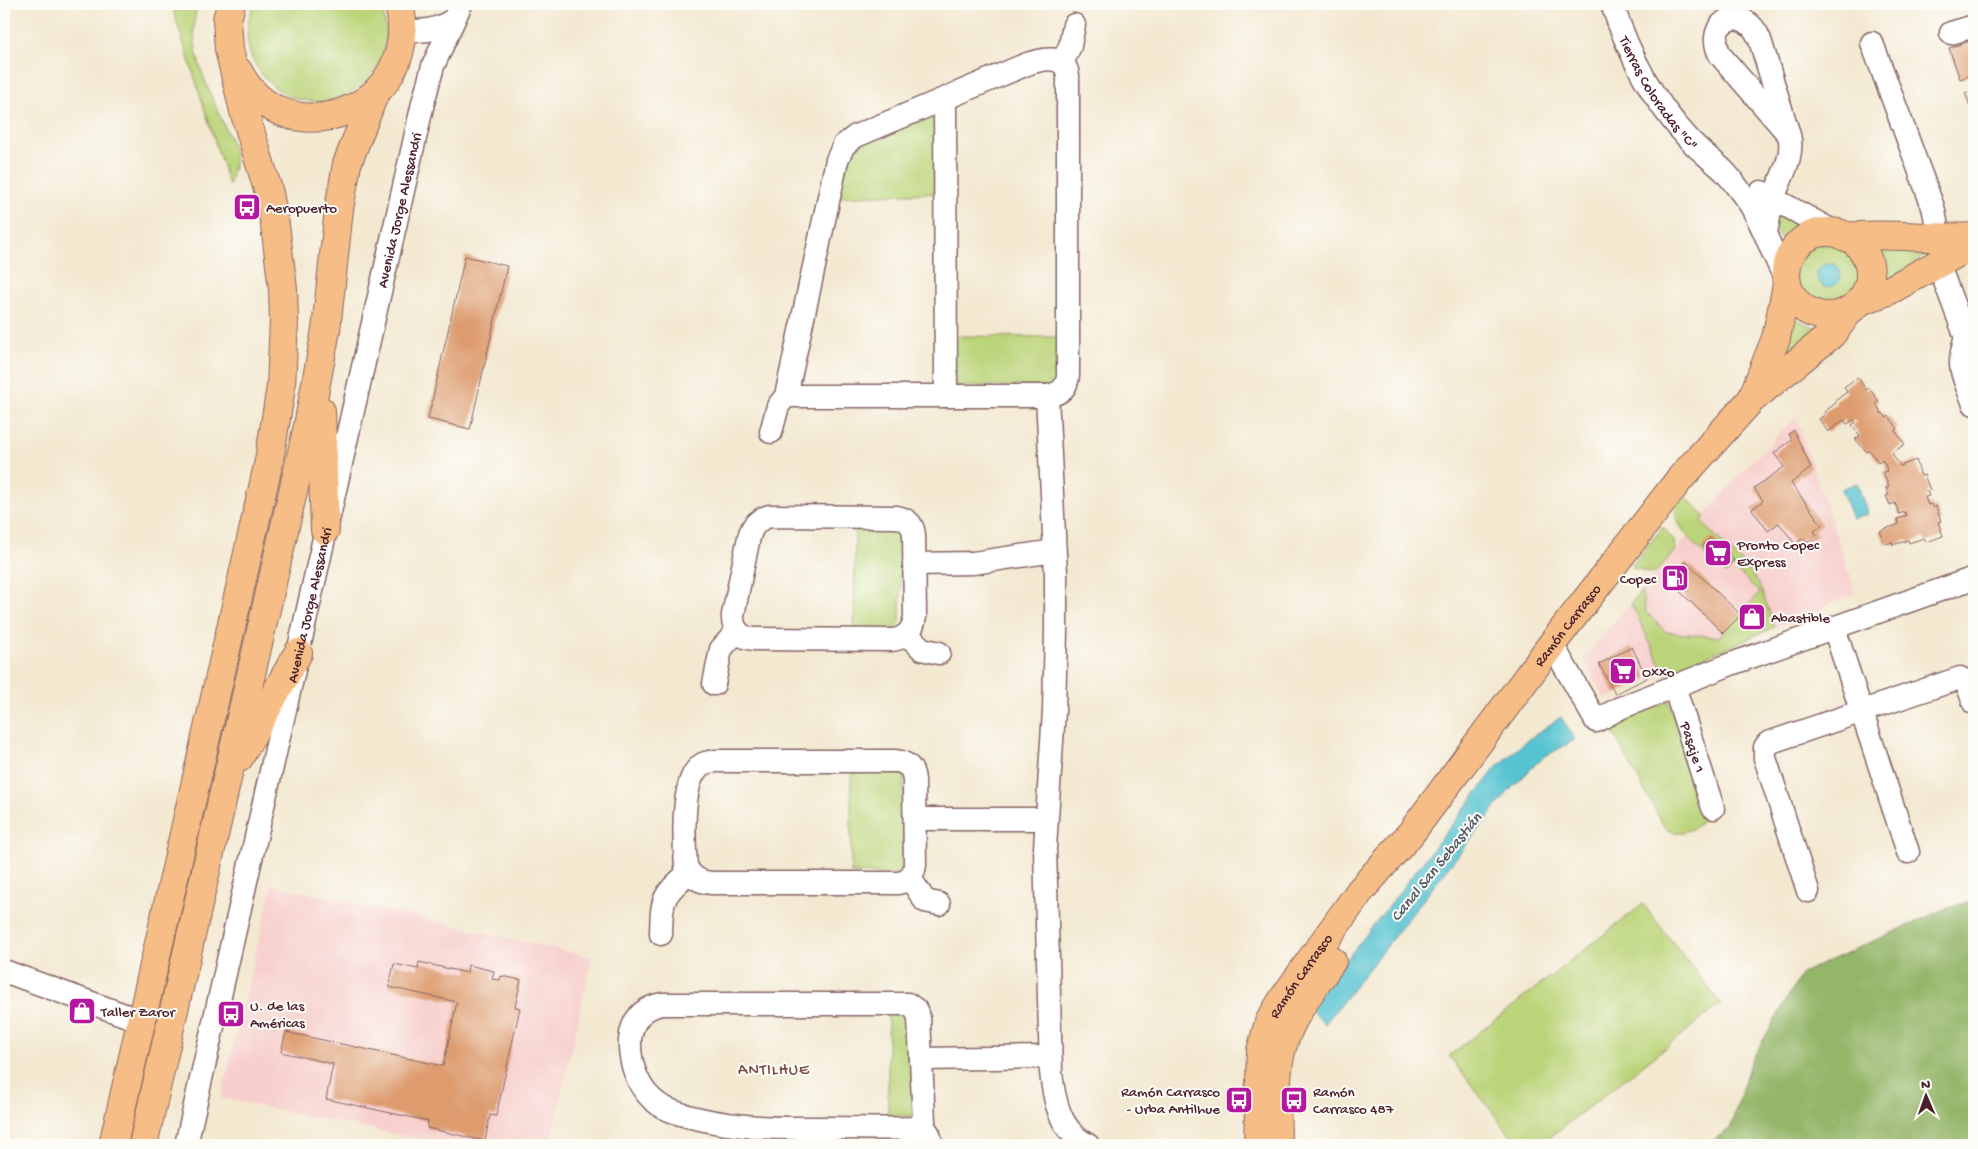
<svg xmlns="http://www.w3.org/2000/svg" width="1978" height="1149" viewBox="0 0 1978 1149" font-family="'Gochi Hand',sans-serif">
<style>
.built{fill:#f7d0cd}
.green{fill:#bbd479;stroke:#827a52}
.forest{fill:#94b669;stroke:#6f6a4a}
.water{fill:#57c3d1;stroke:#50717e}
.building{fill:#dd9b6e}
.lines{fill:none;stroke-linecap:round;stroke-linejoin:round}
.minor-casing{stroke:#856565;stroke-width:25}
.major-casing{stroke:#856565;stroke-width:30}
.highway-casing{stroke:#856565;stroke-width:30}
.minor{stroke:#fff;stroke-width:22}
.major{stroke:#f6be86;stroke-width:28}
.highway{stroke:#f6be86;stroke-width:28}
.labels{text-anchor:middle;stroke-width:4;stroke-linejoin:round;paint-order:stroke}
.street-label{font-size:15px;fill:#4a1f2b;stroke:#fdfcf7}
.poi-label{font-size:15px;fill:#4a1f2b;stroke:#fdfcf7;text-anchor:start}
.water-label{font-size:16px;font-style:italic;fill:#4f5865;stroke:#fdfcf7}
.neighbourhood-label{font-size:16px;letter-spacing:1px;fill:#7d4a42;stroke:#fdfcf7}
</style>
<rect width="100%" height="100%" fill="#fdfcf7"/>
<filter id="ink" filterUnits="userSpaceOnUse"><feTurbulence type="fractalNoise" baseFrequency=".02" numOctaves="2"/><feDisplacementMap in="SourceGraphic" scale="10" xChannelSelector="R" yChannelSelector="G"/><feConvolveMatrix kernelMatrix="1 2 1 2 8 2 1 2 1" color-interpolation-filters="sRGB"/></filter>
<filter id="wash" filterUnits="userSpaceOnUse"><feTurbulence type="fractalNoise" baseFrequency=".0096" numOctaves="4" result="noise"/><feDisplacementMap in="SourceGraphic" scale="20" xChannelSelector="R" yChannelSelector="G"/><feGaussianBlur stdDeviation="1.12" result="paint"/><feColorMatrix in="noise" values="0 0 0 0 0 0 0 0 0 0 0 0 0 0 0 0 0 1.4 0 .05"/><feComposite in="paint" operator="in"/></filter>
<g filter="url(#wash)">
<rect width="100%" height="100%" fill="#f3e8d0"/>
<g class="built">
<polygon points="1796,417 1856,593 1605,699 1583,659 1749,464"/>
<polygon points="272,885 592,957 550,1145 449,1145 221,1098"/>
</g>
<g class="green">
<path d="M178 4H198C185 44 207 86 223 123 226 131 231 139 233 148 237 160 232 174 229 186L174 13Z"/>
<path d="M254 4H380C412 84 306 140 258 69 244 49 245 26 254 4Z"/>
<polygon points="936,114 934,193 835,197 846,150"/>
<path d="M1776 208 1809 224C1796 229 1789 233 1784 246L1774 226Z"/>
<circle cx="1828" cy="275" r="32"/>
<polygon points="1876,248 1927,249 1927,254 1882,285 1882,268"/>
<polygon points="1794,318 1811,326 1820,328 1778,367"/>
<polygon points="952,336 1061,337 1060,387 958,386 952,377"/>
<path d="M1682 494 1705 515 1701 522 1740 560 1759 584 1775 627 1665 674 1631 603 1641 591 1646 612 1666 632 1719 637 1760 593 1733 567 1726 574C1712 562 1676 530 1675 512 1675 505 1678 500 1682 494Z"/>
<polygon points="855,524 893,525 902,535 900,623 893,631 854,631"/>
<polygon points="1663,527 1674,541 1676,550 1654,574 1633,568 1632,565"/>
<path d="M1669 701 1706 811C1703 828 1678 839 1665 828L1610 727Z"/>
<polygon points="851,773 904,773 903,874 851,873"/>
<polygon points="1643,904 1721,1004 1540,1145 1518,1145 1449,1056"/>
<polygon points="888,1012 912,1012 913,1116 888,1116"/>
</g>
<polygon class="forest" points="1974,900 1974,1145 1705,1145 1730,1129 1750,1063 1802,973 1947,908"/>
<g class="water">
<circle cx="1829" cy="275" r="12"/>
<polygon points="1857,483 1868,514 1852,519 1841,489"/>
<polygon points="1561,717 1575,740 1542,758 1508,792 1325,1024 1308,1009 1496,768 1526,741"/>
</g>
<g id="blocks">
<g class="building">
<polygon points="1970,41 1974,55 1974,74 1960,79 1949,48"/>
<polygon points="1974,89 1974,117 1965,93"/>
<polygon points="465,256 507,266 470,429 428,419"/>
<polygon points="1858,377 1866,390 1869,388 1879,401 1876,403 1882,414 1883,413 1887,418 1889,416 1898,429 1895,431 1905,444 1892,453 1900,466 1916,460 1921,476 1924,475 1930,490 1927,491 1929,496 1925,497 1928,505 1931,504 1933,508 1936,506 1941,521 1938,522 1943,536 1926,542 1924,538 1909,543 1908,540 1893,545 1893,542 1885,544 1880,531 1899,524 1897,519 1906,516 1905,512 1899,514 1895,503 1890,505 1886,496 1889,495 1886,488 1889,487 1883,472 1887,471 1885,464 1882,460 1879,463 1869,450 1867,452 1855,439 1860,436 1852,425 1856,422 1854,420 1847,424 1844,420 1828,432 1819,419 1826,414 1824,412 1836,403 1835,401 1847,392 1844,387"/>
<polygon points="1794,430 1811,468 1791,483 1822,525 1814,531 1817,535 1807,543 1804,538 1795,544 1779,523 1768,531 1752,509 1763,501 1754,488 1784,467 1774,453 1792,440 1789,434"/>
<polygon points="1711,537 1734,560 1729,565 1725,562 1722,565 1702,546"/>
<polygon points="1686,562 1741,615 1723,633 1668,580"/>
<polygon points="1632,647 1647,678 1615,694 1599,664"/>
<polygon points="419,962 467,973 468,965 494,971 492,979 500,980 501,976 521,980 515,1007 520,1008 496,1116 490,1115 485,1141 427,1128 428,1121 326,1099 333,1064 281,1052 286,1032 443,1066 457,1002 389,987 394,964 418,969"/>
</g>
</g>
</g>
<g filter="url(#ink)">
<use href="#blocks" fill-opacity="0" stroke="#856565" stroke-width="1"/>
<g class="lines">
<g class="minor-casing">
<g id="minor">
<path id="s1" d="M1612 4C1628 52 1652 99 1686 136 1697 149 1711 159 1723 170 1732 179 1739 190 1747 200 1764 224 1771 253 1786 279"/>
<path d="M403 30C422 32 436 31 453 20"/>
<polyline points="1951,33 1974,26"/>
<polyline points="1872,43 1933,207 1936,221 1933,237"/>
<polyline points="1062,63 1070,46 1074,25"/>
<polyline points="945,99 946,396"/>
<polyline points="1761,192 1838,234"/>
<path d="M1766 233C1768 222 1770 210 1773 199 1780 178 1795 157 1789 135L1760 40C1744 0 1703 22 1720 55L1789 135"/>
<polyline points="1938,263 1966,338 1974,344"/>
<path d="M1966 338C1955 368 1964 377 1974 404"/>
<path d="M1047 396 1056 574V631L1054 711 1045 848 1051 1072C1054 1101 1060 1131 1088 1145"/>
<path d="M771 432 778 406 786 396 837 160 844 145 856 136 1027 64C1042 59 1066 53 1068 76V375C1067 388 1060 394 1047 396H786"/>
<path d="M769 516 897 517C907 519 913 524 914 535L915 617C913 631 905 639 891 640L754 639C740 638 732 629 733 615L749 537C752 525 758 520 769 516Z"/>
<polyline points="914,564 973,563 1054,551"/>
<polyline points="1834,628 1908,852"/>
<polyline points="907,634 922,649 939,653"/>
<polyline points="1552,644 1596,721 1620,708 1731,664 1974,578"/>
<polyline points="714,684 721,649 737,631"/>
<path id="s2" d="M1674 686 1713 808"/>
<path d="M715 761H895C907 762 913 768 914 780L915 865C914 875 908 882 898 883H711C699 882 691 877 686 866 684 843 681 785 698 768 702 763 708 762 715 761Z"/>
<polyline points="915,819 1046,819"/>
<polyline points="910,878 925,901 939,904"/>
<polyline points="1808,891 1765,758 1765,747 1768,743 1960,678 1966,681 1974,703"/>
<path d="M661 934C662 897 662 897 689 872"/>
<polyline points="4,971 141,1021"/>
<path d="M662 1004H908L916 1010 919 1018 924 1121 915 1128C886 1129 857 1128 828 1128 784 1128 743 1129 700 1119 686 1116 670 1112 658 1104 638 1090 629 1063 630 1040 632 1020 642 1008 662 1004Z"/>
<polyline points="921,1059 1050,1057"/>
<polyline points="922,1124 929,1134 932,1145"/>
<path id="s3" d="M186 1145 423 103 433 66 461 4"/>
</g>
</g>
<g class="major-casing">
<g id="major">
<circle cx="1828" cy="274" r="42"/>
<path d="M1845 237C1888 232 1931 240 1974 237"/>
<polyline points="1860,301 1888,291 1974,244"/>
<polyline points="1753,396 1776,338 1787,285"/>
<path id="s4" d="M1258 1145 1261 1051 1269 1022 1283 999 1360 891 1411 833 1552 644 1679 480 1752 399 1832 334 1851 309"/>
<path d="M1277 1145C1277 1111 1273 1074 1284 1041 1294 1012 1315 986 1332 961"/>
</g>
</g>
<g class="highway-casing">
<g id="highway">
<path d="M238 71C285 162 425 109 399 4"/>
<polyline points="321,411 325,530"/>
<polyline points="239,758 298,653"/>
<polyline points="113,1145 269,461 281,387 284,320 283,289 275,225 269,193 244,111 229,49 227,20 231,4"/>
<polyline points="143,1145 308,426 326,330 339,209 347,164 374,95"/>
</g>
</g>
<use href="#minor" class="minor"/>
<use href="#major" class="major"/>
<use href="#highway" class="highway"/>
</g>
</g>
<defs>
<g id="bus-square" transform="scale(1.4375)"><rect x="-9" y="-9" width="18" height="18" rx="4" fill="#b5179e" stroke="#fdfcf7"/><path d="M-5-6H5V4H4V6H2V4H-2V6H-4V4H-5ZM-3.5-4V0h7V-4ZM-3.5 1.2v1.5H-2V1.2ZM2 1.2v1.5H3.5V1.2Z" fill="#fff"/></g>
<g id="supermarket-square" transform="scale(1.4375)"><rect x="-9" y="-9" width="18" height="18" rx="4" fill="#b5179e" stroke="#fdfcf7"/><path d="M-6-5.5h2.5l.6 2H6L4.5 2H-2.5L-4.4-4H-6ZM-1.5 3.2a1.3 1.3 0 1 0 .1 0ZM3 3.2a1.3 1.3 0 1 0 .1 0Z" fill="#fff"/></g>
<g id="fuel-square" transform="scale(1.4375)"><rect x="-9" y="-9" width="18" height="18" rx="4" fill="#b5179e" stroke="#fdfcf7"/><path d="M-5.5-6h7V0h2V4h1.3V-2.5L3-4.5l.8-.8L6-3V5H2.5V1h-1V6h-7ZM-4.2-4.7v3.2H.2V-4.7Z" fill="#fff"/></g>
<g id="shop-square" transform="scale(1.4375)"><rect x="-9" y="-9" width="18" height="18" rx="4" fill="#b5179e" stroke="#fdfcf7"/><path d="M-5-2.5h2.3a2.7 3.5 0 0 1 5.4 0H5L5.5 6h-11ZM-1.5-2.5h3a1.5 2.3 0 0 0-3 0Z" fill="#fff"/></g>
</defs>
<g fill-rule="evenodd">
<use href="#bus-square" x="247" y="207"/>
<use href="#supermarket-square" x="1718" y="553"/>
<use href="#fuel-square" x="1675" y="578"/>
<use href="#shop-square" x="1752" y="617"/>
<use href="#supermarket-square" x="1623" y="671"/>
<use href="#shop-square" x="82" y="1011"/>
<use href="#bus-square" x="231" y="1014"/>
<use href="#bus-square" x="1239" y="1100"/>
<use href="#bus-square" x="1294" y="1100"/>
</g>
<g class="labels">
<g class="street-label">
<text dy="5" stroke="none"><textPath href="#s1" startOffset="101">Tierras Coloradas "C"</textPath></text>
<text dy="5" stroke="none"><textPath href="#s3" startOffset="959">Avenida Jorge Alessandri</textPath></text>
<text dy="5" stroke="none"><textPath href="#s3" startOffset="554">Avenida Jorge Alessandri</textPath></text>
<text dy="5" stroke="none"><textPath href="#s4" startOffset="621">Ramón Carrasco</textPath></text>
<text dy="5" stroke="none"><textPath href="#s2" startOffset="64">Pasaje 1</textPath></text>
<text dy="5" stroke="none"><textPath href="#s4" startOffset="180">Ramón Carrasco</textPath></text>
</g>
<g class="poi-label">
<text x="266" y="212">Aeropuerto</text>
<text x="1737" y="549">Pronto Copec<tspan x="1737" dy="17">Express</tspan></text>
<text x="1656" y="583" text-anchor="end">Copec</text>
<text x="1771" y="622">Abastible</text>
<text x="1642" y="676">Oxxo</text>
<text x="250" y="1010">U. de las<tspan x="250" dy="17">Américas</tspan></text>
<text x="101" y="1016">Taller Zaror</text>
<text x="1220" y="1096" text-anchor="end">Ramón Carrasco<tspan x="1220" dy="17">- Urba Antilhue</tspan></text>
<text x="1313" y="1096">Ramón<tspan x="1313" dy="17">Carrasco 487</tspan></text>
</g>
<g class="water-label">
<text transform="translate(1435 866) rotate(-51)" y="6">Canal San Sebastián</text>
</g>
<g class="neighbourhood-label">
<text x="774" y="1074">ANTILHUE</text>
</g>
</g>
<rect width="1978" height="1149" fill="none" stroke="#fdfcf7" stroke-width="20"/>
<g transform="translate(1926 1096) rotate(358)" stroke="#fdfcf7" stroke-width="4" paint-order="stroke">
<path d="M0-4L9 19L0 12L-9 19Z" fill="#4a1f2b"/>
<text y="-8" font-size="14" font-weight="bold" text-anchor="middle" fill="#4a1f2b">N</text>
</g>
</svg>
